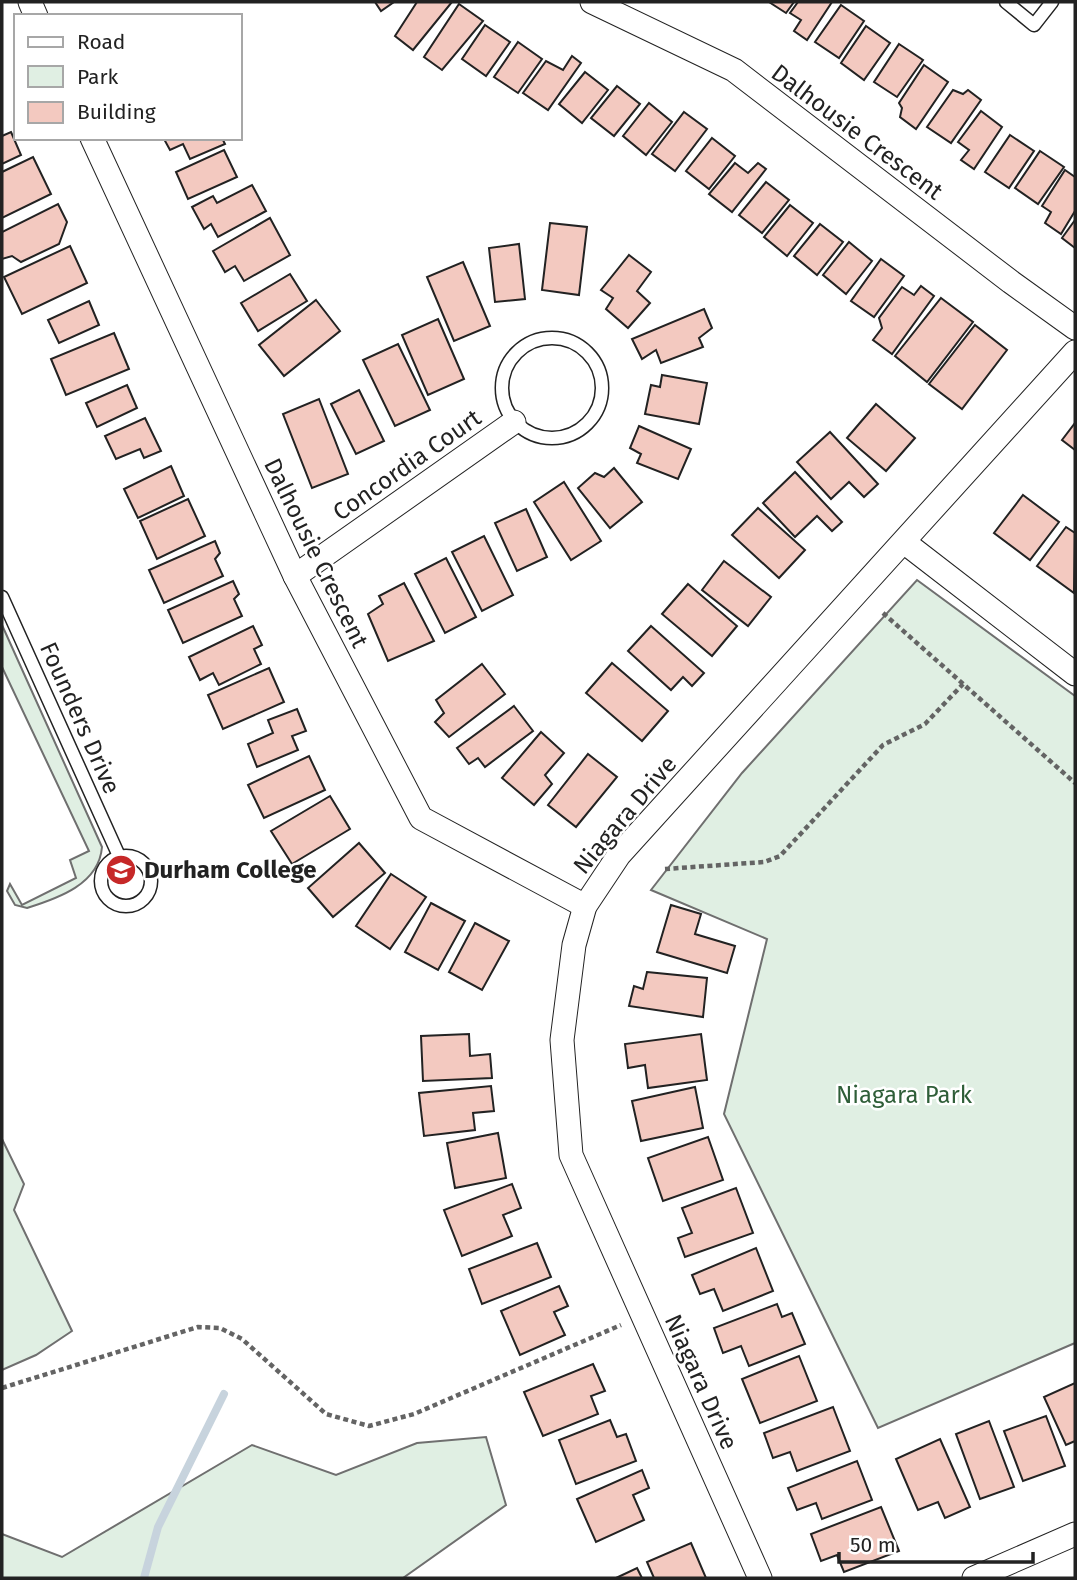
<svg xmlns="http://www.w3.org/2000/svg" width="1077" height="1580" viewBox="0 0 1077 1580" font-family="'Fira Sans',sans-serif">
<style>
.green{fill:#e0efe3;stroke:#6f6f6f;stroke-width:2}
.lines{fill:none;stroke-linecap:round;stroke-linejoin:round}
.stream{stroke:#c7d3dd;stroke-width:8}
.building{fill:#f3c9c0;stroke:#222;stroke-width:2}
.lane-casing{stroke:#222;stroke-width:15}
.street-casing{stroke:#222;stroke-width:25}
.path{stroke:#646464;stroke-width:4.5;stroke-dasharray:5 3.5;stroke-linecap:butt}
.lane{stroke:#fff;stroke-width:12}
.street{stroke:#fff;stroke-width:23}
.labels{text-anchor:middle;stroke-width:5;stroke-linejoin:round;paint-order:stroke}
.street-label{font-size:24px;fill:#222;stroke:#fff}
.poi-label{font-size:24px;font-weight:bold;fill:#222;stroke:#fff;text-anchor:start}
.park-label{font-size:24px;fill:#2f5e38;stroke:#fff}
</style>
<rect width="100%" height="100%" fill="#fff"/>
<g class="green">
<polygon points="917,580 1075,696 1075,1343 878,1428 724,1114 767,939 651,890 742,773"/>
<path d="M2 625 102 847C99 884 59 898 27 908L15 905 7 891 10 884 22 905 76 878 70 860 89 851 2 667Z"/>
<polygon points="2,1139 24,1184 14,1210 72,1331 36,1355 2,1370"/>
<polygon points="486,1437 506,1505 403,1578 2,1578 2,1534 62,1557 252,1445 336,1475 417,1443"/>
</g>
<g class="lines">
<polyline class="stream" points="144,1578 158,1527 224,1394"/>
</g>
<g class="building">
<polygon points="375,2 394,2 381,11"/>
<polygon points="417,2 452,2 413,50 395,36"/>
<polygon points="769,2 794,2 786,13"/>
<polygon points="798,2 832,2 807,40 794,31 801,20 790,13"/>
<polygon points="459,4 483,21 442,70 424,57"/>
<polygon points="841,5 864,21 839,58 815,42"/>
<polygon points="485,25 510,42 486,76 462,59"/>
<polygon points="866,26 890,43 864,80 841,63"/>
<polygon points="518,42 542,59 518,93 494,77"/>
<polygon points="899,44 923,60 897,97 874,82"/>
<polygon points="572,56 581,63 548,110 523,93 546,61 563,70"/>
<polygon points="924,65 948,82 916,129 900,117 902,108 899,103"/>
<polygon points="585,72 608,90 582,123 559,104"/>
<polygon points="617,86 640,104 614,136 591,118"/>
<polygon points="953,90 963,94 968,90 981,100 951,143 927,127"/>
<polygon points="649,103 672,122 646,155 623,136"/>
<polygon points="981,111 1002,127 974,169 961,160 969,150 958,142"/>
<polygon points="684,112 707,129 675,171 652,154"/>
<polygon points="11,132 21,155 2,164 2,136"/>
<polygon points="1010,135 1034,151 1009,188 985,172"/>
<polygon points="222,138 225,144 190,159 183,144 170,150 164,139"/>
<polygon points="712,138 735,156 709,189 686,171"/>
<polygon points="224,150 237,177 188,199 176,172"/>
<polygon points="1040,151 1064,167 1038,204 1015,188"/>
<polygon points="33,157 51,194 2,218 2,172"/>
<polygon points="735,163 748,173 758,163 766,169 732,212 709,194"/>
<polygon points="1065,170 1075,177 1075,211 1061,234 1045,223 1051,212 1042,206"/>
<polygon points="766,182 789,200 762,233 739,215"/>
<polygon points="252,185 266,211 218,237 211,224 204,229 192,207 213,196 217,203"/>
<polygon points="58,204 67,222 59,244 21,262 12,256 2,259 2,232"/>
<polygon points="790,205 813,223 787,256 764,237"/>
<polygon points="270,218 290,255 244,281 235,266 225,272 213,251"/>
<polygon points="1075,220 1075,248 1062,238"/>
<polygon points="550,223 587,227 579,295 542,290"/>
<polygon points="820,224 843,242 817,275 794,256"/>
<polygon points="849,242 872,261 846,294 823,275"/>
<polygon points="519,244 525,299 495,302 489,248"/>
<polygon points="70,246 87,283 22,314 4,277"/>
<polygon points="629,255 651,272 637,291 650,303 628,328 606,309 613,298 601,290"/>
<polygon points="881,259 904,276 874,317 851,301"/>
<polygon points="463,262 490,326 454,341 427,277"/>
<polygon points="290,274 307,301 258,331 241,303"/>
<polygon points="921,286 934,296 892,354 873,340 882,328 879,318 902,287 914,295"/>
<polygon points="941,298 973,322 927,382 895,356"/>
<polygon points="316,300 340,331 284,376 259,345"/>
<polygon points="89,301 99,325 59,343 48,320"/>
<polygon points="704,309 712,328 699,338 703,347 661,363 656,350 642,359 632,339"/>
<polygon points="438,319 464,379 428,395 402,335"/>
<polygon points="975,325 1007,350 962,409 929,384"/>
<polygon points="114,333 129,369 66,395 51,359"/>
<polygon points="398,344 430,410 395,426 363,360"/>
<polygon points="662,375 707,383 699,424 645,414 651,385 660,387"/>
<polygon points="127,385 137,408 97,427 86,403"/>
<polygon points="359,390 384,441 356,454 331,404"/>
<polygon points="319,399 348,474 312,488 283,414"/>
<polygon points="876,404 915,438 886,471 847,438"/>
<polygon points="145,418 161,451 144,458 140,449 116,459 105,436"/>
<polygon points="1075,423 1075,450 1062,440"/>
<polygon points="639,426 691,449 678,479 637,463 641,454 630,448"/>
<polygon points="830,432 878,484 864,497 849,482 831,499 797,462"/>
<polygon points="171,466 184,496 138,518 124,489"/>
<polygon points="614,468 642,502 610,528 578,488 595,473 604,477"/>
<polygon points="795,472 842,522 832,531 817,516 795,537 763,503"/>
<polygon points="564,482 601,541 571,560 534,502"/>
<polygon points="1023,495 1059,522 1030,560 994,533"/>
<polygon points="188,499 205,536 157,559 140,521"/>
<polygon points="758,508 805,550 779,578 732,535"/>
<polygon points="526,509 547,557 517,571 495,523"/>
<polygon points="1066,527 1075,533 1074,593 1037,566"/>
<polygon points="484,536 513,595 482,611 452,552"/>
<polygon points="215,541 220,553 215,559 223,576 164,603 149,570"/>
<polygon points="446,558 476,617 445,633 415,574"/>
<polygon points="724,561 771,597 748,626 702,590"/>
<polygon points="233,581 239,594 234,599 242,616 183,643 168,610"/>
<polygon points="404,583 434,641 388,661 368,614 383,604 379,596"/>
<polygon points="688,584 737,626 712,656 662,614"/>
<polygon points="253,626 262,645 254,649 261,664 219,685 213,673 200,680 189,657"/>
<polygon points="651,626 704,673 692,686 683,677 671,690 628,651"/>
<polygon points="612,663 668,711 642,741 586,693"/>
<polygon points="482,664 505,694 449,737 435,722 444,713 436,700"/>
<polygon points="269,668 284,702 223,729 208,695"/>
<polygon points="514,706 533,731 485,767 478,758 469,764 457,748"/>
<polygon points="297,709 306,731 292,736 298,750 257,767 248,744 273,733 268,720"/>
<polygon points="541,732 564,753 545,775 552,784 534,805 502,778"/>
<polygon points="588,754 617,777 576,827 548,805"/>
<polygon points="309,756 325,790 264,818 248,785"/>
<polygon points="330,796 350,829 292,864 271,831"/>
<polygon points="359,843 385,873 333,917 308,888"/>
<polygon points="391,874 426,897 390,949 356,926"/>
<polygon points="431,903 465,921 438,970 405,952"/>
<polygon points="671,905 701,914 695,934 735,946 727,973 657,952"/>
<polygon points="475,923 509,941 482,990 449,972"/>
<polygon points="647,972 707,978 703,1017 629,1006 634,986 643,989"/>
<polygon points="469,1034 470,1056 490,1054 492,1078 423,1081 421,1036"/>
<polygon points="701,1034 707,1080 648,1088 645,1065 628,1068 625,1044"/>
<polygon points="491,1086 494,1111 473,1113 475,1130 424,1136 419,1093"/>
<polygon points="695,1087 703,1128 641,1141 632,1101"/>
<polygon points="498,1133 506,1178 455,1188 447,1143"/>
<polygon points="708,1137 723,1180 663,1201 648,1158"/>
<polygon points="512,1184 521,1208 503,1215 512,1236 462,1256 444,1210"/>
<polygon points="736,1188 753,1233 685,1257 678,1238 692,1233 682,1208"/>
<polygon points="537,1243 551,1277 482,1304 469,1269"/>
<polygon points="756,1248 773,1291 723,1311 714,1289 700,1294 692,1275"/>
<polygon points="559,1286 568,1306 554,1312 565,1335 520,1355 501,1311"/>
<polygon points="777,1304 782,1317 792,1313 805,1344 749,1366 741,1346 723,1353 714,1328"/>
<polygon points="799,1356 817,1401 760,1423 742,1379"/>
<polygon points="593,1364 605,1391 591,1396 598,1414 543,1436 524,1392"/>
<polygon points="1075,1383 1075,1441 1066,1445 1044,1397"/>
<polygon points="833,1407 850,1451 797,1471 790,1452 773,1458 764,1433"/>
<polygon points="1046,1416 1065,1466 1023,1481 1004,1431"/>
<polygon points="610,1420 617,1437 626,1434 636,1461 576,1484 559,1440"/>
<polygon points="989,1421 1014,1487 980,1499 956,1434"/>
<polygon points="940,1439 970,1507 945,1518 938,1502 918,1510 896,1459"/>
<polygon points="857,1461 872,1500 822,1519 816,1503 797,1510 788,1488"/>
<polygon points="642,1470 649,1488 633,1495 644,1520 596,1542 577,1499"/>
<polygon points="881,1507 899,1551 844,1572 837,1555 821,1561 811,1534"/>
<polygon points="691,1543 706,1578 654,1578 647,1562"/>
<polygon points="637,1568 642,1578 616,1578"/>
</g>
<g class="lines">
<g class="lane-casing">
<g id="lane">
<polyline points="1006,2 1034,25 1052,2"/>
<circle cx="552" cy="388" r="50"/>
<polyline points="2,597 119,856"/>
<circle cx="126" cy="881" r="25"/>
</g>
</g>
<g class="street-casing">
<g id="street">
<polyline points="30,2 36,16"/>
<polyline points="592,2 734,70 1011,282 1075,328"/>
<polyline points="92,138 295,576 421,818 585,906"/>
<polyline points="904,542 1075,674"/>
<polyline points="295,576 514,422"/>
<polyline points="760,1578 571,1155 562,1040 574,945 585,906 619,855 1075,352"/>
<polyline points="974,1578 1075,1534"/>
</g>
</g>
<g class="path">
<polyline points="883,613 1075,783"/>
<polyline points="665,869 764,862 780,856 883,745 925,724 963,684"/>
<polyline points="2,1388 198,1327 220,1328 242,1339 326,1414 369,1426 414,1414 621,1325"/>
</g>
<use href="#lane" class="lane"/>
<use href="#street" class="street"/>
</g>
<defs>
<g id="university-disc" transform="scale(1.575)"><circle r="9.5" fill="#c62828" stroke="#fff"/><path d="M0-5L7-2L0 1L-7-2ZM-4 1L0 2.5L4 1V4Q0 6-4 4Z" fill="#fff"/></g>
</defs>
<g fill-rule="evenodd">
<use href="#university-disc" x="121" y="870"/>
</g>
<g class="labels">
<g class="street-label">
<text transform="translate(857 132) rotate(37)" y="8">Dalhousie Crescent</text>
<text transform="translate(407 465) rotate(-35)" y="8">Concordia Court</text>
<text transform="translate(316 553) rotate(64)" y="8">Dalhousie Crescent</text>
<text transform="translate(80 718) rotate(66)" y="8">Founders Drive</text>
<text transform="translate(625 815) rotate(-50)" y="8">Niagara Drive</text>
<text transform="translate(701 1382) rotate(66)" y="8">Niagara Drive</text>
</g>
<g class="poi-label">
<text x="144" y="878">Durham College</text>
</g>
<g class="park-label">
<text x="904" y="1103">Niagara Park</text>
</g>
</g>
<rect width="1077" height="1580" fill="none" stroke="#222222" stroke-width="7"/>
<rect x="14" y="14" width="228" height="126" fill="#ffffff" stroke="#a7a7a7" stroke-width="2"/>
<rect x="28" y="37" width="35" height="10" fill="#ffffff" stroke="#a7a7a7" stroke-width="2"/>
<text x="77" y="49" font-size="21" fill="#222222">Road</text>
<rect x="28" y="66" width="35" height="21" fill="#e0efe3" stroke="#a7a7a7" stroke-width="2"/>
<text x="77" y="84" font-size="21" fill="#222222">Park</text>
<rect x="28" y="102" width="35" height="21" fill="#f3c9c0" stroke="#a7a7a7" stroke-width="2"/>
<text x="77" y="119" font-size="21" fill="#222222">Building</text>
<path d="M839 1552v10h194v-10" fill="none" stroke="#222222" stroke-width="3.5"/>
<text x="850" y="1552" font-size="21" fill="#222222" stroke="#ffffff" stroke-width="5" paint-order="stroke">50 m</text>
</svg>
